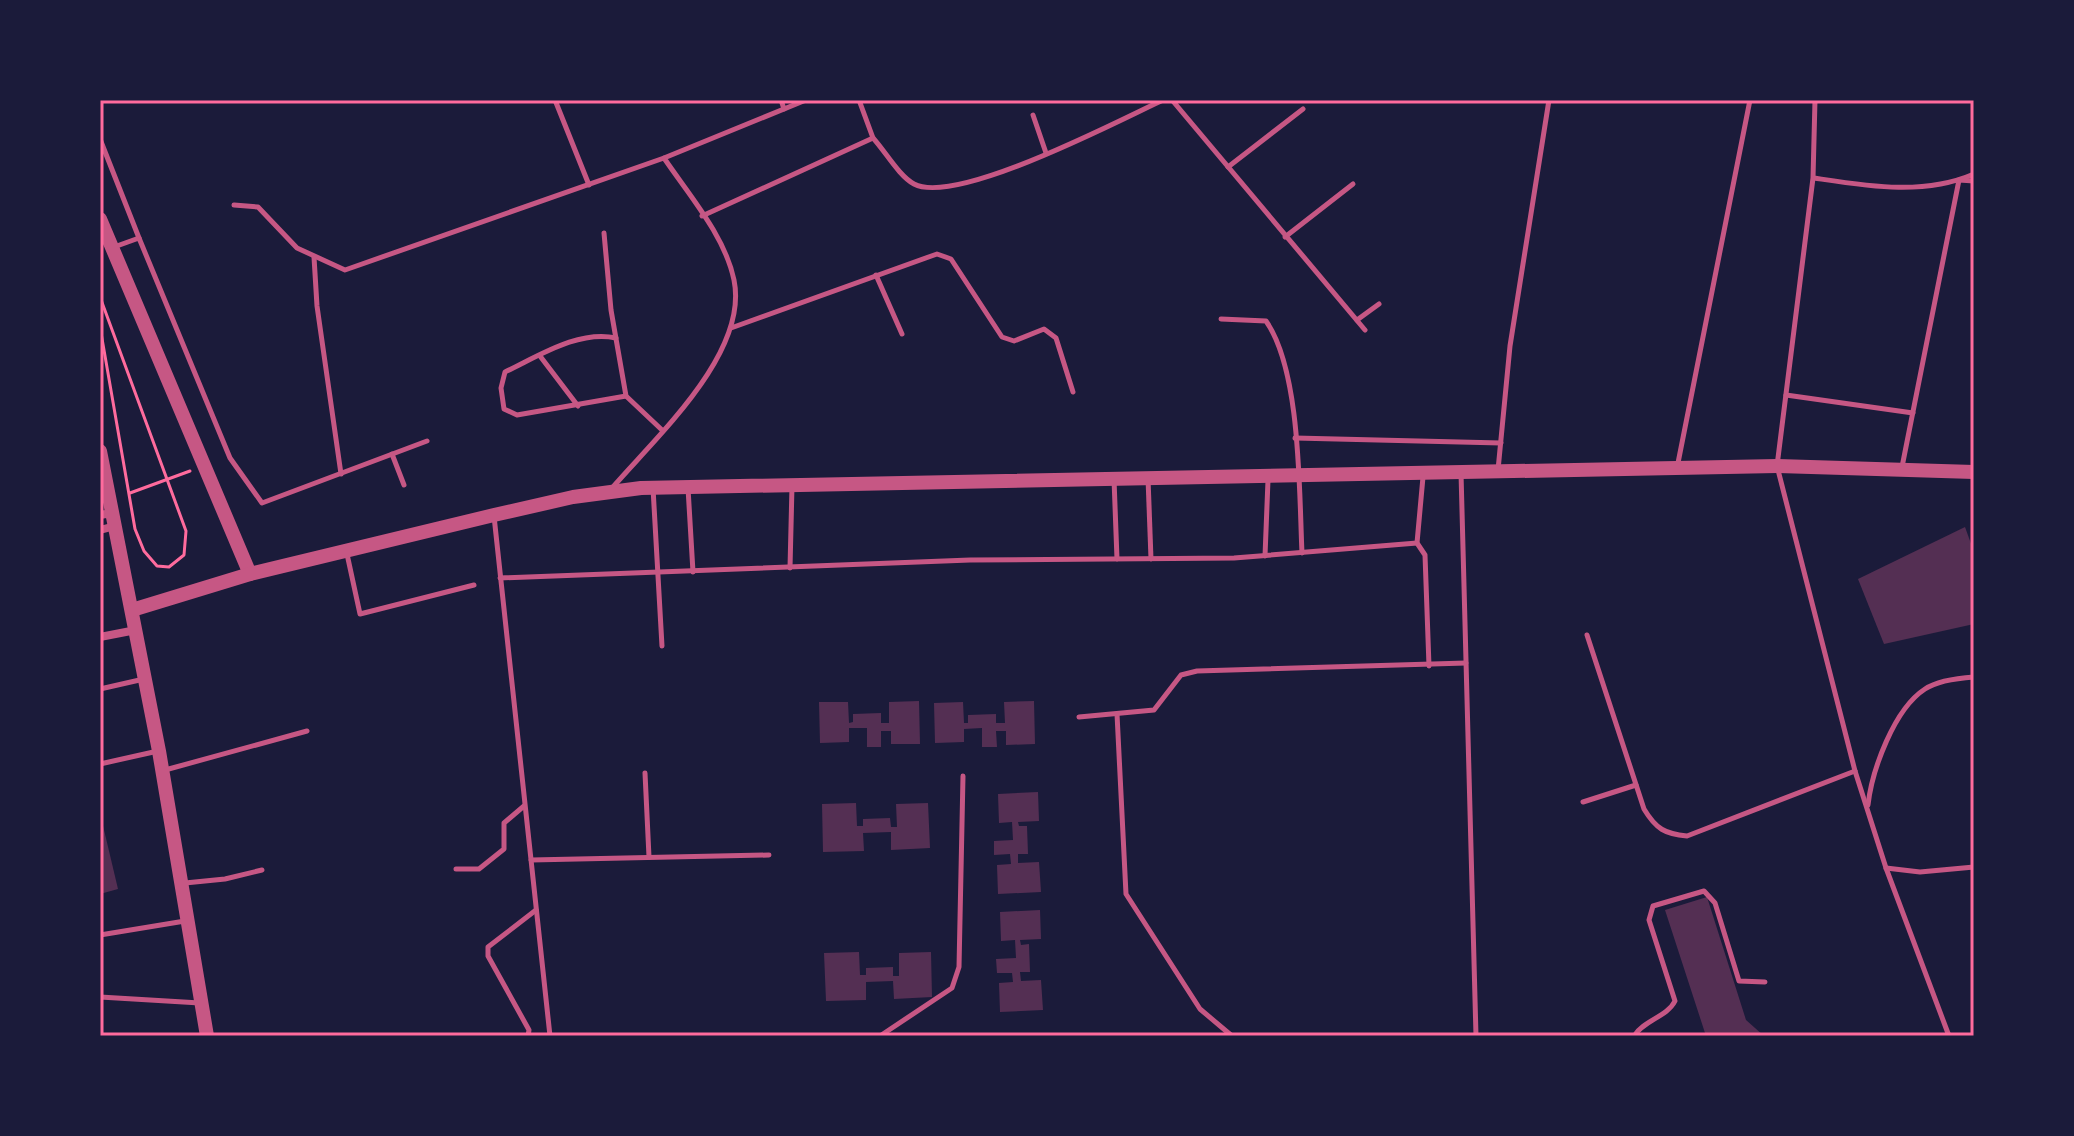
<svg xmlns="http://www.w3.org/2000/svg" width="2074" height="1136" viewBox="0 0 2074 1136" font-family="'Archivo Narrow',sans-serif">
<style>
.building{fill:#542f53}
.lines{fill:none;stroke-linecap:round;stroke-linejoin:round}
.path{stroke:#ff6b9d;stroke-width:3}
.service{stroke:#c65784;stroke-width:5}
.minor{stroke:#c65784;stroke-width:8}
.tertiary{stroke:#c65784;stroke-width:14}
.neatline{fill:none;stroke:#ff6b9d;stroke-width:3}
</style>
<rect width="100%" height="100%" fill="#1b1b3a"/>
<g class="building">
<polygon points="1965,527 1974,552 1974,624 1884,644 1858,579"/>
<polygon points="919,701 920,744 891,744 891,731 881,731 881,747 867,747 867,728 849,728 849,742 820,743 819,702 848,702 849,723 853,722 853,714 881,713 881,723 889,723 889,702"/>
<polygon points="1034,701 1035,744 1006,745 1006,731 996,731 997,747 982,747 982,728 964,729 964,742 935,743 934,703 963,702 964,723 968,723 968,715 996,714 996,723 1005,723 1004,702"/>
<polygon points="1038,792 1039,821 1018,822 1019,826 1027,826 1028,854 1018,854 1018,863 1039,862 1041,892 998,894 997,865 1011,864 1010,854 994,855 994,841 1013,840 1012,822 999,823 998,794"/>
<polygon points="856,803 857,826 863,826 863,819 890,818 891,827 897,827 896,804 928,803 930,848 891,850 891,832 863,833 864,851 823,852 822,804"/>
<polygon points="100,813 118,889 100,894"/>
<polygon points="1707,897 1746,1020 1764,1036 1706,1036 1665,910"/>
<polygon points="1040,910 1041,939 1020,940 1021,945 1029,944 1030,972 1020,972 1021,981 1041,980 1043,1010 1000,1012 999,983 1013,982 1012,973 997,973 996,959 1016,958 1015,940 1001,941 1000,912"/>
<polygon points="859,952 860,975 866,975 866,968 893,967 893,976 899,976 899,953 931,952 932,997 894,999 893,981 866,982 866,1000 826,1001 824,953"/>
</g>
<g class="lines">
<g class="path">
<polyline points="100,297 186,531 184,555 169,567 157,566 144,551 135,529 100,327"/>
<polyline points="130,493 190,471"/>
</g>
<g class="service">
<polyline points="555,100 589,185"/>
<polyline points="781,100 784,109"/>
<polyline points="1172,100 1365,330"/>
<polyline points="1815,100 1813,178 1777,466 1855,771 1886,868 1949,1036"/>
<polyline points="1033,115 1046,153"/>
<path d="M873 138C885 151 899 176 914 184 956 206 1118 121 1163 100"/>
<polyline points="100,139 139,238"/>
<polyline points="1228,167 1303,109"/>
<path d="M1814 178C1867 186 1923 196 1974 174"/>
<polyline points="234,205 258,207 297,248 345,270 664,158"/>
<polyline points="702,216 873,138 859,100"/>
<polyline points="604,233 611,310 626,396 662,430"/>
<polyline points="1285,237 1353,184"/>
<polyline points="114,247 139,238 230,458 262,503 427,441"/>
<polyline points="314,257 317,306 341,474"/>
<polyline points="876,275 902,334"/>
<path d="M1221 319 1266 321C1301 371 1299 491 1302 553"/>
<polyline points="1357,320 1379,304"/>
<polyline points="731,328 937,254 951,259 1002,337 1014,341 1044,329 1056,338 1073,392"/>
<path d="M616 338C578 330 539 356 505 372L501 388 504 409 517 415 626 396"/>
<polyline points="540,356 578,406"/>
<polyline points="1786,395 1913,413"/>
<polyline points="1295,438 1501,443"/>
<polyline points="392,454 404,485"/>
<polyline points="1902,467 1959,180 1974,181"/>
<polyline points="1677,468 1750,100"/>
<polyline points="1498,470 1510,346 1549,100"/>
<polyline points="1461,473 1476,1036"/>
<polyline points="1423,477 1417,543 1425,555 1429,666"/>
<polyline points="1148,478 1151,559"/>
<polyline points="1114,479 1117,559"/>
<path d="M613 487C656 437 749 353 734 280 725 236 689 195 664 158L806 100"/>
<polyline points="653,488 662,646"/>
<polyline points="688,488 693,572"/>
<polyline points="494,516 550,1036"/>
<polyline points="347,554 360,614 474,585"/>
<polyline points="1265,556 1268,480"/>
<polyline points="790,568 792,486"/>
<polyline points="500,578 970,560 1234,558 1417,543"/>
<path d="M1587 635 1644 809C1656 829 1665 834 1687 836L1855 771"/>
<polyline points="100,689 144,679"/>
<polyline points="1117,714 1126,894 1200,1009 1232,1036"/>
<polyline points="1079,717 1154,710 1181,675 1197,671 1466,663"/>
<polyline points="100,764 158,751"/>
<polyline points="165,770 307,731"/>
<polyline points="645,773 649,857"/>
<polyline points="1583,802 1636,785"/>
<path d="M1868 805C1872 770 1894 709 1925 689 1937 681 1960 678 1974 677"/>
<polyline points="531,860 769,855"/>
<polyline points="1886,868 1920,872 1974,867"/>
<polyline points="456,869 479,869 504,849 504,823 524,806"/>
<polyline points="185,883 225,879 262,870"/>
<polyline points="100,935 185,921"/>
<polyline points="100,997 200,1003"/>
<polyline points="528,1036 529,1030 488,956 488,947 536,910"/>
<polyline points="880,1036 952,988 959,967 963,776"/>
<polyline points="1141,1036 1214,1036"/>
<path d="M1634 1036C1644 1020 1667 1017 1675 1001L1649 920 1653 906 1704 891 1715 903 1739 981 1765 982"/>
</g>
<g class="minor">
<polyline points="100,515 112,513"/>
<polyline points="100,530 115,526"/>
<polyline points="100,637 136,630"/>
</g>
<g class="tertiary">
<polyline points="100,219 250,574"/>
<polyline points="100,451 159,751 207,1036"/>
<polyline points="132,610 250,574 494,515 573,497 641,488 1777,466 1974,472"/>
</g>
</g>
<rect width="2074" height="1136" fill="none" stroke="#1b1b3a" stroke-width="204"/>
<rect x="102" y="102" width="1870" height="932" class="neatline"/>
</svg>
